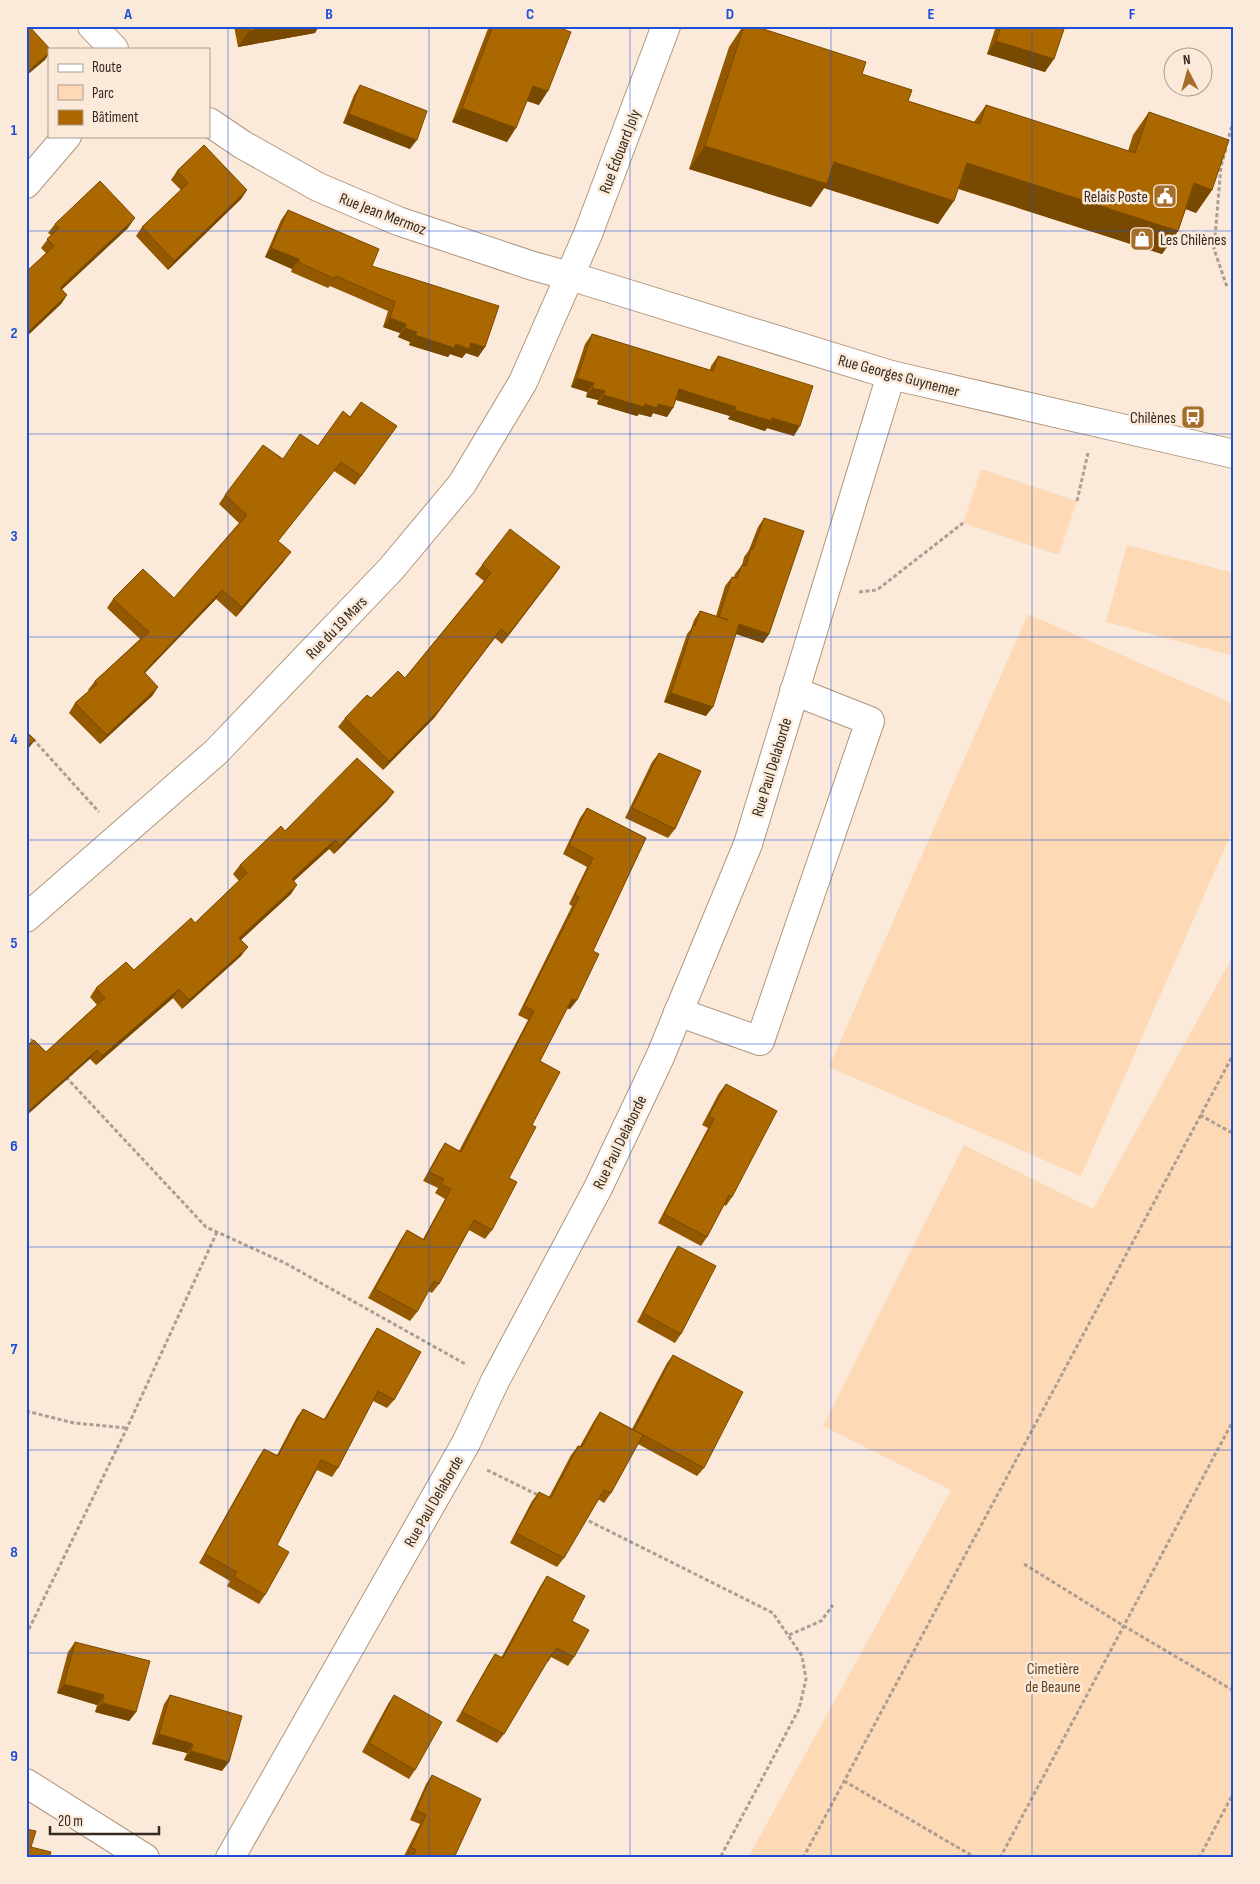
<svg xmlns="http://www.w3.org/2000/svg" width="1260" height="1884" viewBox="0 0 1260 1884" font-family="'Sofia Sans Condensed',sans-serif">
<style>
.green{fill:#fdd9b5}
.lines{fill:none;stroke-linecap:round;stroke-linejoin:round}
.minor-casing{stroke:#b0967c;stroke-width:30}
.path{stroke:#ac9e90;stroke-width:3;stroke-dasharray:4 2.5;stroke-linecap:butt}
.minor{stroke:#fff;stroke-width:28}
.wall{fill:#945900}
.shaded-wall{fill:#784900}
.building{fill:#ac6800;stroke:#784900}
.grid{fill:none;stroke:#1d4ed8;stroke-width:1;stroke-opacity:0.55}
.labels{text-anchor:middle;stroke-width:5;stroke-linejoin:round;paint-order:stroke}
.street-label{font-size:16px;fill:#342a1f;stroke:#fbeada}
.poi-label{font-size:16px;fill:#342a1f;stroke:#fbeada;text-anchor:end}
.park-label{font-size:16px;fill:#614322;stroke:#fbeada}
.neatline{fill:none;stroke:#1d4ed8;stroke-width:2}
.grid-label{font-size:16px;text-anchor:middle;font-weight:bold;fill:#1d4ed8}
</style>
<rect width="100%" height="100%" fill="#fbeada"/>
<g class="green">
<polygon points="981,469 1077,501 1059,555 963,523"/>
<polygon points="1127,545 1234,573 1234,656 1106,622"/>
<polygon points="1028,614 1234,704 1234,827 1081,1176 829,1067"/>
<polygon points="1234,954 1234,1858 748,1858 951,1490 823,1426 964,1145 1093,1209"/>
</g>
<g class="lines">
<g class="minor-casing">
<g id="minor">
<polyline points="92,26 114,49"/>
<polyline points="209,122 243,145 318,187 398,221 533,266 570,276 891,375 1234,454"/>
<polyline points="26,184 67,136"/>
<polyline points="26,918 216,752 391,569 462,484 523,382 588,234 666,26"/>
<polyline points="678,1012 760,1041 870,721 794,691"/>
<polyline points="26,1783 145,1858"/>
<polyline points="230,1858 466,1443 495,1381 598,1188 660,1057 748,844 891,375"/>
</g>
</g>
<g class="path">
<polyline points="1227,143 1234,119"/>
<polyline points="1226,149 1221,166 1214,249 1227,287"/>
<polyline points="1077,501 1088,453"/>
<polyline points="859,592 877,590 963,523"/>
<polyline points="33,739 99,812"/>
<polyline points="26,1034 34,1043"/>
<polyline points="66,1077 206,1227 285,1263 467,1365"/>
<polyline points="1200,1115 1234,1134"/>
<polyline points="26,1411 74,1423 127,1428"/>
<polyline points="487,1470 540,1496"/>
<polyline points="583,1518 773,1613 802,1656 806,1679 799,1709 720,1858"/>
<polyline points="1024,1564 1124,1626 1234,1691"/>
<polyline points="26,1635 127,1428 217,1232"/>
<polyline points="789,1635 821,1621 833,1605"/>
<polyline points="844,1781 976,1858"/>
<polyline points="803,1858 1234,1053"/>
<polyline points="1000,1858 1234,1419"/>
<polyline points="1199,1858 1234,1792"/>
</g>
<use href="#minor" class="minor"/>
</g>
<g class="wall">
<polygon points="234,26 319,26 315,33 238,47"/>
<polygon points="489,26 555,26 539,105 527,101 507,142 452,122"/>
<polygon points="743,26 754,26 862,74 908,101 974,122 986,105 1128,151 1133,135 1149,112 1212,190 1196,213 1186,209 1178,231 1162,254 958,189 938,224 824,188 811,207 689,169 729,47"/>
<polygon points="996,26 1065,26 1045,72 987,54"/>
<polygon points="360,85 410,149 343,123 354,95"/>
<polygon points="177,171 247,190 241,199 168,270 136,236 142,227 181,190 171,180"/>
<polygon points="288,210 372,266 485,347 478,357 466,353 462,358 450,354 448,357 409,345 410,342 398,337 400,333 383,327 388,311 330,286 328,288 291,272 292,269 265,257 281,220"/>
<polygon points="55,224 128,228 62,289 67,295 61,304 26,337 26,272 46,253 41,248 51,235 48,233"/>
<polygon points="592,334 710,370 711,366 718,356 794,436 767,428 765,431 728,419 730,416 676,400 667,417 653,413 651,417 639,414 637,416 597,404 598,400 586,397 587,392 571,387 585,344"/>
<polygon points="350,417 397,426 355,485 334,471 278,541 284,561 236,617 216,599 145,673 158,687 152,696 100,744 69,713 75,703 89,691 88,690 95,681 140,639 107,608 113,599 174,598 239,523 219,504 225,495 283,459 318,446"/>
<polygon points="764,518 769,634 763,643 736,634 706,716 664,702 687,634 691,629 694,620 700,611 716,616 725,586 732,577 734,577 735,574 742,565 744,557 749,550 758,527"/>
<polygon points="482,565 560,567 502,644 495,638 434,718 383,770 338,727 345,718 371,698 405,678 484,581 475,574"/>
<polygon points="659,753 675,829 668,838 625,818 652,762"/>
<polygon points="394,792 387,801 334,854 329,849 294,881 291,894 241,940 241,956 182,1009 173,998 96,1065 90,1059 46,1052 97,1005 90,997 96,988 134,970 195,923 239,881 233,874 240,865 285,831"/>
<polygon points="587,808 646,838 593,951 577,1000 570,1009 567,1008 540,1061 532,1125 509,1178 492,1230 485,1239 469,1230 439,1284 432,1293 428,1291 417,1312 410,1321 368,1298 401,1239 407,1230 423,1239 445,1199 435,1193 438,1188 423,1181 439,1152 445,1143 459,1151 528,1020 518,1015 572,906 569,904 587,867 563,854 580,818"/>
<polygon points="726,1084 732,1197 726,1206 724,1205 707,1237 701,1246 658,1223 708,1128 702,1125 719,1093"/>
<polygon points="678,1246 681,1334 675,1343 637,1322 672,1256"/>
<polygon points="377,1328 394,1400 387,1408 373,1401 338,1468 332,1477 317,1470 277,1545 265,1595 259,1604 227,1586 230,1581 199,1563 258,1458 264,1449 277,1455 297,1417 303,1409 324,1419 371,1337"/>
<polygon points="673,1355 704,1468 697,1476 638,1444 611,1493 604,1503 598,1499 564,1558 557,1567 510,1543 532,1501 539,1492 549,1497 571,1455 578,1446 580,1446 594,1421 600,1412 632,1429 667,1363"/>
<polygon points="547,1576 572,1621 574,1657 568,1666 551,1657 548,1662 547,1661 504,1734 497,1743 456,1721 489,1663 495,1654 501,1658 541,1585"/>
<polygon points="75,1642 136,1712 129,1721 95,1712 97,1705 57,1693 68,1652"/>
<polygon points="170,1695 222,1771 184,1760 187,1753 152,1744 164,1704"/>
<polygon points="394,1695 415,1770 409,1779 362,1752 388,1704"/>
<polygon points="432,1775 454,1858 407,1858 404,1856 420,1824 410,1820 426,1784"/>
</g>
<g class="shaded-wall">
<polygon points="275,26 319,26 315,33 238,47 249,31"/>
<polygon points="996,41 1054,59 1045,72 987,54"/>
<polygon points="49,53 49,54 45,60 26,76 26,73"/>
<polygon points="533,86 548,91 539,105 524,100"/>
<polygon points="462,108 516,128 507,142 452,122"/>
<polygon points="349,114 417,140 410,149 343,123"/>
<polygon points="705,146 834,162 954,201 938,224 824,188 811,207 689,169"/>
<polygon points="967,163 1178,231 1162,254 951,186"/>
<polygon points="1194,183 1212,190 1196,213 1178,206"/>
<polygon points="247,190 241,199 168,270 174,261"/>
<polygon points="135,218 128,228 54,297 60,288"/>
<polygon points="271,248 299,259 292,269 265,257"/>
<polygon points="67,295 61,304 26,337 26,334"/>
<polygon points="390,318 406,324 400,333 383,327"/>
<polygon points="405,328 417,332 410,342 398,337"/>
<polygon points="415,335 456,344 471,343 485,347 478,357 466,353 462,358 450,354 448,357 409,345"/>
<polygon points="577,378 594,383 587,392 571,387"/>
<polygon points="592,388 605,391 598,400 586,397"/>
<polygon points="679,389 736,407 730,416 673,399"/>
<polygon points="604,395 645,404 658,404 673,408 667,417 653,413 651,417 639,414 637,416 597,404"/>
<polygon points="735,410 772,418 800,426 794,436 767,428 765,431 728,419"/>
<polygon points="291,552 284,561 236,617 242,607"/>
<polygon points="560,567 554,576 502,644 508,635"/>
<polygon points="222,590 216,599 137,681 144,672"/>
<polygon points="739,624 769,634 763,643 733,633"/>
<polygon points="501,629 434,718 383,770 389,761"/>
<polygon points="158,687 152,696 100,744 107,735"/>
<polygon points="671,693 713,707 706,716 664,702"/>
<polygon points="35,740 28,749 26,751 26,747"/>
<polygon points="394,792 387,801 334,854 340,845"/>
<polygon points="335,840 329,849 286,888 292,879"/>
<polygon points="297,885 291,894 233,947 239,938"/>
<polygon points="248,947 241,956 182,1009 189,1000"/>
<polygon points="179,989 173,998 96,1065 102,1056"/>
<polygon points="572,999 577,1000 570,1009 565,1008"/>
<polygon points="97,1050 90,1059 26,1116 26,1113"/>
<polygon points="64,1684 104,1695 97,1705 57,1693"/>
<polygon points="102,1703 136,1712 129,1721 95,1712"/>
<polygon points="159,1734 193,1744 187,1753 152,1744"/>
<polygon points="191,1751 229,1762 222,1771 184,1760"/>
</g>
<g class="building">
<polygon points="26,26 29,26 50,49 49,49 49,53 26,73"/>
<polygon points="248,26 275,26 249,31"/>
<polygon points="493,26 555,26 571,32 548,91 533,86 516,128 462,108"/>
<polygon points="744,26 754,26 866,62 862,74 912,90 908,101 980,124 986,105 1135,153 1149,112 1229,140 1212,190 1194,183 1178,231 967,163 954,201 834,162 827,184 705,146"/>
<polygon points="1001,26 1065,26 1054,59 996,41"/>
<polygon points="360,85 427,111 417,140 349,114"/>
<polygon points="204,145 247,190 174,261 142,227 188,183 177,171"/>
<polygon points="100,181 135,218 60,288 67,295 26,334 26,272 54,246 47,239 59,228 55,224"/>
<polygon points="288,210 379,249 372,266 499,306 485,347 471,343 469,349 456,344 454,348 415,335 417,332 405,328 406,324 390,318 395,302 336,276 335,279 298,262 299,259 271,248"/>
<polygon points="592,334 713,371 718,356 813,386 800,426 772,418 771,421 735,410 736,407 679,389 673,408 658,404 657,408 645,404 644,407 604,395 605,391 592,388 594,383 577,378"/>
<polygon points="361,402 397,426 361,476 341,462 278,541 291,552 242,607 222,590 144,672 158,687 107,735 75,703 97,684 95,681 149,632 113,599 143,569 174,598 247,515 225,495 263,445 283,459 300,434 318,446 343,411 350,417"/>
<polygon points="764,518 804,531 769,634 739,624 713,707 671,693 693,625 695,626 700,611 728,620 719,617 732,577 737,578 742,565 746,566 751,548 753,549"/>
<polygon points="510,529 560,567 508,635 501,629 440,709 389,761 345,718 367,695 371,698 398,671 405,678 491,573 482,565"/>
<polygon points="26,731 35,740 26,747"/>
<polygon points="659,753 701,771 675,829 632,808"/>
<polygon points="357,758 394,792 340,845 335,840 292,879 297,885 239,938 248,947 189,1000 179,989 102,1056 97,1050 26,1113 26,1046 34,1040 46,1052 105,998 96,988 126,962 134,970 191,918 195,923 247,873 240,865 281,826 285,831"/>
<polygon points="587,808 646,838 593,951 599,954 577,1000 572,999 540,1061 560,1072 532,1125 536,1127 509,1178 517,1182 492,1230 474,1220 439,1284 434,1281 417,1312 375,1289 407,1230 424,1240 451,1189 441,1184 444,1179 429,1172 445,1143 461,1152 534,1011 524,1006 579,897 575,895 593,858 569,845"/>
<polygon points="726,1084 777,1111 732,1197 729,1195 707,1237 664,1214 714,1119 709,1116"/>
<polygon points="678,1246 716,1266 681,1334 643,1313"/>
<polygon points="377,1328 421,1352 394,1400 378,1391 338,1468 321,1460 277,1545 289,1552 265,1595 234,1577 237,1572 205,1554 264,1449 278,1456 303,1409 325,1420"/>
<polygon points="673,1355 743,1392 704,1468 634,1430"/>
<polygon points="600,1412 643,1435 611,1493 604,1490 564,1558 516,1533 539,1492 551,1498 578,1446 582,1447"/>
<polygon points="547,1576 585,1596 572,1621 589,1630 574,1657 557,1648 554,1653 553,1652 504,1734 462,1712 495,1654 503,1658"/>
<polygon points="75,1642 150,1661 136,1712 102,1703 104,1695 64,1684"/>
<polygon points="170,1695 242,1716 229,1762 191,1751 193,1744 159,1734"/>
<polygon points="394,1695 442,1722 415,1770 369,1743"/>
<polygon points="432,1775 481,1799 454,1858 412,1858 416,1850 411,1847 426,1815 416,1810"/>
<polygon points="26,1829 36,1831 31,1847 51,1852 49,1858 26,1858"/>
</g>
<path class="grid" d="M228 26V1858M429 26V1858M630 26V1858M831 26V1858M1032 26V1858M26 231H1234M26 434H1234M26 637H1234M26 840H1234M26 1044H1234M26 1247H1234M26 1450H1234M26 1653H1234"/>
<defs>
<g id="civic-square" transform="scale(1.25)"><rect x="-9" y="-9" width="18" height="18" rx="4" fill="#a56d2a" stroke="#fbeada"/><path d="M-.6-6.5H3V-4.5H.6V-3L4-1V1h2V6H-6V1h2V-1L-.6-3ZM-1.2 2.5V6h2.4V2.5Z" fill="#fff"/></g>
<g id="shop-square" transform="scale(1.25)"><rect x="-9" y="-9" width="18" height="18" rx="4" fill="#a56d2a" stroke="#fbeada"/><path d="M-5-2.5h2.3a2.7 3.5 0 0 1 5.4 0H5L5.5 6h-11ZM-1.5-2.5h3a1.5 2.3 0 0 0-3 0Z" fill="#fff"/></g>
<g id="bus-square" transform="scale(1.25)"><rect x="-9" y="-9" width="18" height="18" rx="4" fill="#a56d2a" stroke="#fbeada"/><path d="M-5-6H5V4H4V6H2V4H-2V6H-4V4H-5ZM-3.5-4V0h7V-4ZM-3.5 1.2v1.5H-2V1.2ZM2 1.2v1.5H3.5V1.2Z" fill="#fff"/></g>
</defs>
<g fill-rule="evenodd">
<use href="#civic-square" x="1165" y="196"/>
<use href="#shop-square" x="1142" y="239"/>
<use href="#bus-square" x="1193" y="417"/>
</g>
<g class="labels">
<g class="street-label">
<text transform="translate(619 151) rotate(-69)" y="6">Rue Édouard Joly</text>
<text transform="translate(383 213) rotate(21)" y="6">Rue Jean Mermoz</text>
<text transform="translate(899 375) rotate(15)" y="6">Rue Georges Guynemer</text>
<text transform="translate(336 627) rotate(-46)" y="6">Rue du 19 Mars</text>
<text transform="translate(771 767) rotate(-73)" y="6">Rue Paul Delaborde</text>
<text transform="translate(619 1142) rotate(-64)" y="6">Rue Paul Delaborde</text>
<text transform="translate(433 1501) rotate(-60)" y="6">Rue Paul Delaborde</text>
</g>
<g class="poi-label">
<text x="1148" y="202">Relais Poste</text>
<text x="1160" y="245" text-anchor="start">Les Chilènes</text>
<text x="1176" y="423">Chilènes</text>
</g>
<g class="park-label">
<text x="1053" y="1674">Cimetière<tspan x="1053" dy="18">de Beaune</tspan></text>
</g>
</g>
<rect width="1260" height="1884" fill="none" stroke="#fbeada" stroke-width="55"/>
<rect x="48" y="48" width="162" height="90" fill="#fbeada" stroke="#ab9d8f"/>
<rect x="58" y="64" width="25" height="8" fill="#ffffff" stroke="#ab9d8f"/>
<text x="92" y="72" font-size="15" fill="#342a1f">Route</text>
<rect x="58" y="85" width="25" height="15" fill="#fdd9b5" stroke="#ab9d8f"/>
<text x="92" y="98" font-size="15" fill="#342a1f">Parc</text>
<rect x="58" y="110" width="25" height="15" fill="#ac6800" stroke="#ab9d8f"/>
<text x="92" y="122" font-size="15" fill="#342a1f">Bâtiment</text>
<g transform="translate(1188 72) rotate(354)"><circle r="24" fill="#fbeada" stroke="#ab9d8f"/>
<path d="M0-4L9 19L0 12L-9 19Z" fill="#a56d2a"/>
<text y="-8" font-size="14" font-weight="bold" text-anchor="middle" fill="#342a1f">N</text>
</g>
<path d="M50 1826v8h109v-8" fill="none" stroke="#342a1f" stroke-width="2.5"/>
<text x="58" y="1826" font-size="15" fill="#342a1f" stroke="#fbeada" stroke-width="4" paint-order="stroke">20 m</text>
<rect x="28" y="28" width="1204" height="1828" class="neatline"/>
<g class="grid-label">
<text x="128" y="19">A</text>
<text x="329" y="19">B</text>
<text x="530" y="19">C</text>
<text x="730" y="19">D</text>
<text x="931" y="19">E</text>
<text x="1132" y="19">F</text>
<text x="14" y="135">1</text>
<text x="14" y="338">2</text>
<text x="14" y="541">3</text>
<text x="14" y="744">4</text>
<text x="14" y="948">5</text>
<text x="14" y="1151">6</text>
<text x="14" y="1354">7</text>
<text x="14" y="1557">8</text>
<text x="14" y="1761">9</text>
</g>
</svg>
